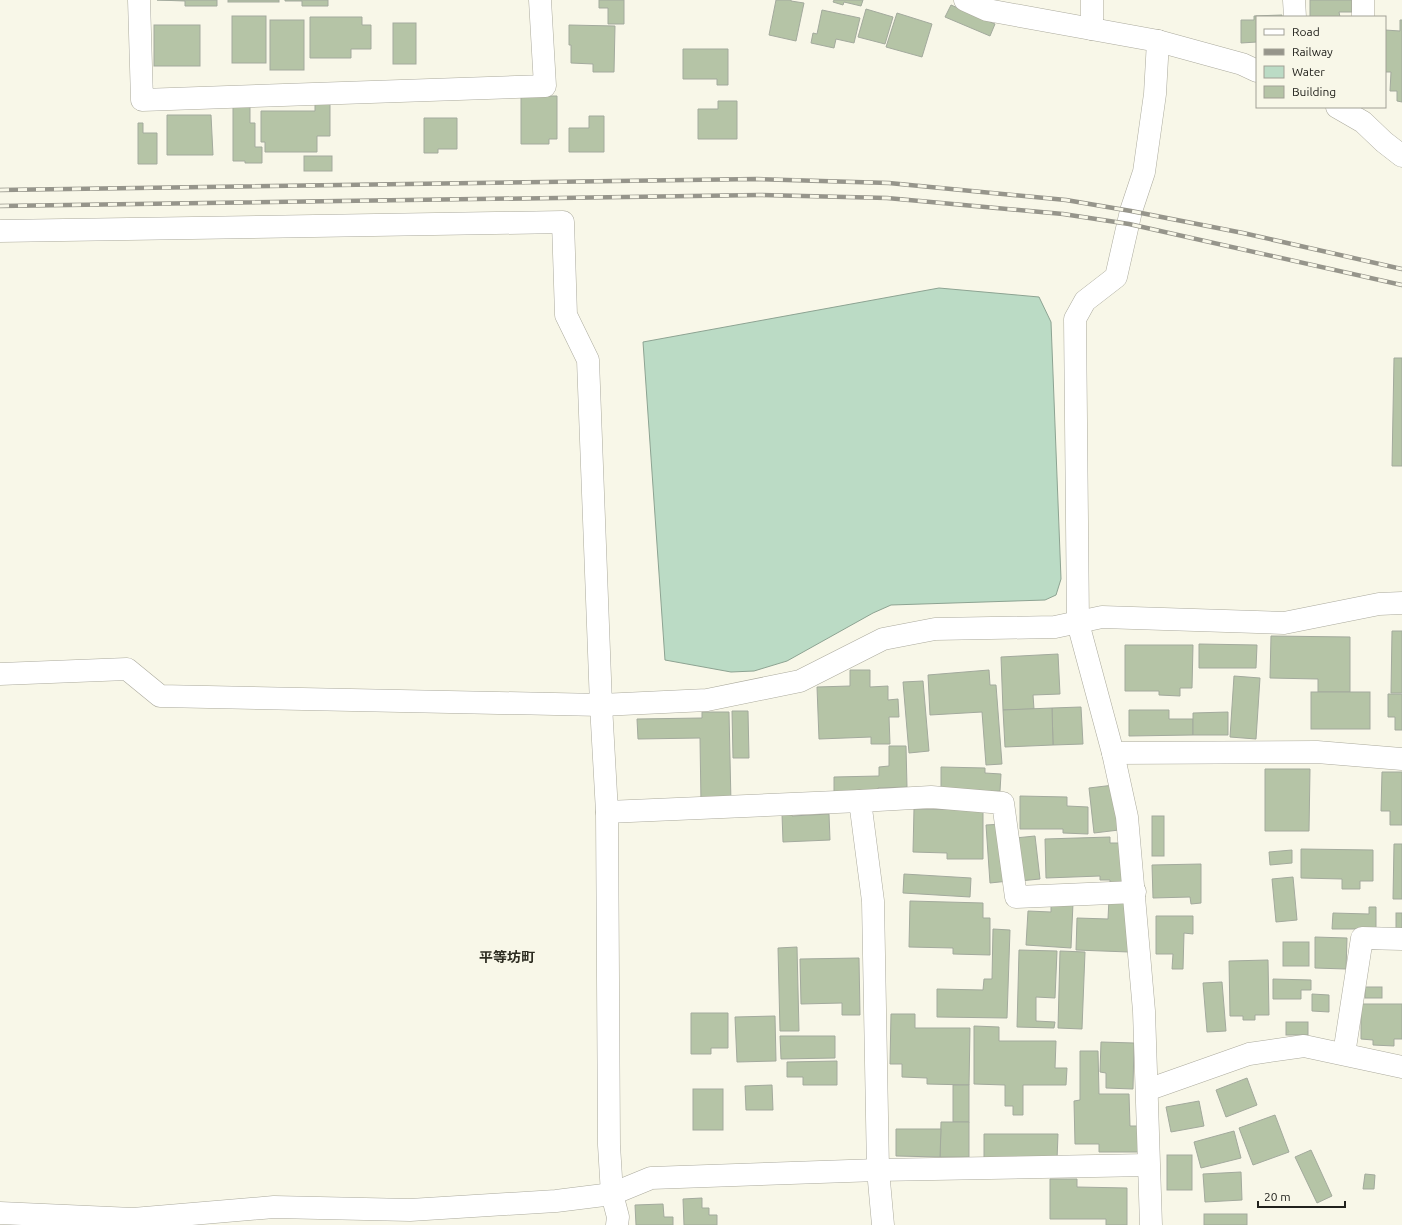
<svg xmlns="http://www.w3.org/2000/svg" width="1402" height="1225" viewBox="0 0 1402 1225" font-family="Ubuntu,'Noto Sans JP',sans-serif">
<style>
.water{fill:#bbdbc5;stroke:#8da392}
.building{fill:#b5c4a6;stroke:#a3aa9d}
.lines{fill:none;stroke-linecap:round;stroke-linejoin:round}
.street-casing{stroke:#abaa9d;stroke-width:23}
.street{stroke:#fff;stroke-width:22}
.rail-casing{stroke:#96958b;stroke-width:4.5}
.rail{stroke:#f8f7e8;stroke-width:3;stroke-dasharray:9;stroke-linecap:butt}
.labels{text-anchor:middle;stroke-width:3;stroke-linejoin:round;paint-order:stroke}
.neighbourhood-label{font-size:14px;font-weight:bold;fill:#2d2c21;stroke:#f8f7e8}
</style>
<rect width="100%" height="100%" fill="#f8f7e8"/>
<polygon class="water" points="939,288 1039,297 1051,322 1061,579 1056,595 1045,600 891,605 873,613 787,661 754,671 731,672 665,660 643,342"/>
<g class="building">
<polygon points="157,0 217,0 217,6 185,6 185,1"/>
<rect x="228" y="0" width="51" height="2"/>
<polygon points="285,0 328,0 328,6 302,6 302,1 285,1"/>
<polygon points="599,0 624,0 624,24 608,24 608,8 599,8"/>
<polygon points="776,0 791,0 791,1 804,3 796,41 769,35"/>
<polygon points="834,0 863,0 861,6 844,2 843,5 833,2"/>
<polygon points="1310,0 1352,0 1352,12 1339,12 1340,17 1310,17"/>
<polygon points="951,5 995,24 990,36 945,17"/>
<polygon points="866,9 893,17 885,44 858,37"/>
<polygon points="822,10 860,18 854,43 836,39 834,48 811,43 813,33 817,34"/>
<polygon points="897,13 932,24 922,57 886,47"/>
<polygon points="1282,15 1282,17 1257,17 1257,42 1241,43 1241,20 1254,20 1254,16"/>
<rect x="232" y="16" width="34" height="47"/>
<polygon points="310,17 362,17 362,25 371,25 371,49 351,49 351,58 310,58"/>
<rect x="270" y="20" width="34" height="50"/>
<polygon points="1400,20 1402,20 1402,102 1397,101 1397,91 1390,91 1391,72 1385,72 1385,30 1400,31"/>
<rect x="393" y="23" width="23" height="41"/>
<rect x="154" y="25" width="46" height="41"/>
<polygon points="569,25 615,26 614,72 593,72 593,64 571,63 571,45 569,45"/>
<polygon points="683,49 728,49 728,85 717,85 717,79 683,79"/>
<polygon points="521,96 557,96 557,139 549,139 549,144 521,144"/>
<polygon points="233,101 250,102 250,123 255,123 255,147 262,147 262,163 245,163 245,161 233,161"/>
<polygon points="718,101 737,101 737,139 698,139 698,109 718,109"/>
<polygon points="315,103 330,103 330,136 317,136 317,152 265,152 265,142 261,142 261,111 315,111"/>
<polygon points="167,115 211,115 213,155 167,155"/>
<polygon points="589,116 604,116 604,152 569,152 569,128 589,128"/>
<polygon points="424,118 457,118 457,149 438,149 438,153 424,153"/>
<polygon points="138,123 143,123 143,133 157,133 157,164 138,164"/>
<rect x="304" y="156" width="28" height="15"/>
<polygon points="1394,358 1402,358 1402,466 1392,466"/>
<polygon points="1392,631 1402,631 1402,693 1391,693"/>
<polygon points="1271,636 1350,637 1350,692 1318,692 1318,679 1270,678"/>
<polygon points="1199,644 1257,645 1256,668 1199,668"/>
<polygon points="1125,645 1193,645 1192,688 1180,688 1180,696 1159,695 1159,691 1125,691"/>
<polygon points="1058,654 1060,694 1033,695 1034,709 1003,710 1001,657"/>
<polygon points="850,670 870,670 870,687 888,686 888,700 898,699 899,717 889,717 890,744 871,744 871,737 819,739 817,687 850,686"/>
<polygon points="989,670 990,685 996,685 1002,764 986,765 982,712 930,715 928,675"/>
<polygon points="1234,676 1260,678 1256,739 1230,737"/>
<polygon points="923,681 929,751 909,753 903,682"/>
<rect x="1311" y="692" width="59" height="37"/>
<polygon points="1388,694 1402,694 1402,730 1395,730 1395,717 1388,717"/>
<polygon points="1081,707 1083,744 1053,745 1052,708"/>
<polygon points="1052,708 1053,745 1005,747 1003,710"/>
<polygon points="1129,710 1169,710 1169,719 1193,719 1193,735 1129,736"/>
<polygon points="732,711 748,711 749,758 733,758"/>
<polygon points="702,712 729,712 731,803 701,803 700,738 638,739 637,719 702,718"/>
<polygon points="1228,712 1228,735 1193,735 1193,713"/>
<polygon points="889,746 906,746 907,787 878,788 879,793 834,794 834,777 879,776 879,767 889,766"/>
<polygon points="941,767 985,768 985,773 1001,774 1000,791 941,794"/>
<polygon points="1265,769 1310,769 1309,831 1265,831"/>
<polygon points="1382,772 1402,772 1402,825 1390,825 1390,811 1381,811"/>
<polygon points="1114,785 1119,830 1094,833 1089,788"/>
<polygon points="1020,796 1067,797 1067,806 1088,807 1088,834 1063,833 1063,829 1020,829"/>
<polygon points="914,809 983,810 983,859 947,859 947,853 913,852"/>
<polygon points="782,814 792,814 792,816 829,814 830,840 783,842"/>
<rect x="1152" y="816" width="12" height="40"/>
<polygon points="1004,824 1009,881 990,883 986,825"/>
<polygon points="1035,836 1040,879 1019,881 1015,838"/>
<polygon points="1110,837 1110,843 1124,843 1126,888 1110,888 1110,880 1100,880 1100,876 1046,878 1045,839"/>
<polygon points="1394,844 1402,844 1402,899 1393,899"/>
<polygon points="1301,849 1373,850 1373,881 1360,881 1360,889 1342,889 1342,879 1301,878"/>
<polygon points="1292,850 1292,863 1270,865 1269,852"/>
<polygon points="1201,864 1201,903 1191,904 1190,897 1153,898 1152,865"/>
<polygon points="904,874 971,878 970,897 903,893"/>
<polygon points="1293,877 1297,920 1276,922 1272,879"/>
<polygon points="1109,899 1131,900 1129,952 1076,950 1077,918 1108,919"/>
<polygon points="910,901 983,903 983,918 990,918 990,955 953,954 953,948 909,947"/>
<polygon points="1051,902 1073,903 1071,948 1026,945 1028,911 1051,912"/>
<polygon points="1369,907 1376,907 1376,929 1332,929 1333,913 1369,914"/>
<rect x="1396" y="913" width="6" height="16"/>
<polygon points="1156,916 1193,916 1193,934 1184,933 1183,969 1172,969 1173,954 1156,954"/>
<polygon points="993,929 1010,930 1007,1018 937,1017 937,989 983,990 984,979 992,979"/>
<polygon points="1315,937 1347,938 1346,969 1315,968"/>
<rect x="1283" y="942" width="26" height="24"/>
<polygon points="797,947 799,1031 780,1031 778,948"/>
<polygon points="1019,950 1057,951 1055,998 1036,997 1036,1021 1055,1022 1054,1028 1017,1027"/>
<polygon points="1060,951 1085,952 1082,1029 1058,1028"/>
<polygon points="859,958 860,1015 842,1015 842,1003 801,1004 800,959"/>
<polygon points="1268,960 1269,1015 1255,1015 1255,1020 1243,1020 1243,1016 1230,1016 1229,961"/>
<polygon points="1273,979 1311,980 1311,990 1301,990 1301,999 1273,999"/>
<polygon points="1222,982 1226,1031 1207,1032 1203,983"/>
<rect x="1365" y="987" width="17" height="11"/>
<polygon points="1312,994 1329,995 1329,1012 1312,1011"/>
<polygon points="1361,1004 1402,1004 1402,1039 1394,1039 1394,1046 1373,1045 1373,1040 1361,1039"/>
<polygon points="691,1013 728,1013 728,1048 711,1048 711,1054 691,1054"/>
<polygon points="891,1014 915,1014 915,1028 970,1028 969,1085 927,1084 927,1078 902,1077 902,1064 890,1064"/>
<polygon points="775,1016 776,1061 737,1062 735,1017"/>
<rect x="1286" y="1022" width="22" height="13"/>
<polygon points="974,1026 999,1027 999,1041 1056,1041 1055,1068 1067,1068 1066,1085 1023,1085 1023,1115 1013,1115 1013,1106 1005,1106 1005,1085 974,1084"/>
<polygon points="780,1036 835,1036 835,1058 781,1059"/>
<polygon points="1101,1042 1134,1043 1133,1089 1106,1088 1106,1073 1100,1072"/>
<polygon points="1080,1051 1098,1051 1099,1094 1129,1094 1130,1126 1139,1126 1139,1152 1099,1152 1099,1144 1075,1144 1074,1101 1080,1100"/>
<polygon points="837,1061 837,1085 803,1085 803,1077 787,1077 787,1062"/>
<polygon points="1247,1078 1257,1105 1226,1117 1216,1090"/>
<polygon points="772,1085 773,1110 746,1110 745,1086"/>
<rect x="953" y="1085" width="16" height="37"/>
<rect x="693" y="1089" width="30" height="41"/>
<polygon points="1199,1101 1204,1126 1171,1132 1166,1107"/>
<polygon points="1275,1115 1289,1152 1253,1165 1239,1128"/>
<polygon points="941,1122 969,1122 969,1157 940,1157"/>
<polygon points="896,1129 941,1129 940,1157 896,1156"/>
<polygon points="1234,1131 1241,1158 1201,1168 1194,1142"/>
<polygon points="984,1134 1058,1134 1057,1160 984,1160"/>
<polygon points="1311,1150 1332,1196 1317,1203 1295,1157"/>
<rect x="1167" y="1155" width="25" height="35"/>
<polygon points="1241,1172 1242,1200 1205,1202 1203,1174"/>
<polygon points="1365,1174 1375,1175 1374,1189 1363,1189"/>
<polygon points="1050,1179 1077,1179 1077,1187 1127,1188 1127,1225 1106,1225 1106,1219 1050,1219"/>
<polygon points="702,1198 702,1208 709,1208 709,1215 717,1215 717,1225 684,1225 683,1199"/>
<polygon points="663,1204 664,1217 673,1217 673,1225 636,1225 635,1205"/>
<rect x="1204" y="1214" width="43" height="11"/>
</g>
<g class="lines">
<g class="street-casing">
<g id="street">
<polyline points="139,0 142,100 545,86 540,0"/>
<polyline points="965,0 987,10 1158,41 1242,64 1257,71"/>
<polyline points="1092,0 1092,29"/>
<polyline points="1294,0 1295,17"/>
<polyline points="1363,0 1363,17"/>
<polyline points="1337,107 1363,122 1384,142 1402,156"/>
<polyline points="0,231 563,222 566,315 588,360 601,705 607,812 609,1145 612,1194 618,1217 617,1225"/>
<polyline points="0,674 127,669 160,696 601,705 707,700 800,681 883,639 935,629 1055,627 1102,617 1284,623 1379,604 1402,603"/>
<polyline points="1113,753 1317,752 1402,759"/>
<polyline points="607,812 860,801"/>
<polyline points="1344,1054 1362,938 1402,939"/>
<polyline points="1147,1090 1249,1054 1304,1046 1402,1067"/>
<polyline points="0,1213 133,1219 274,1207 410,1210 556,1201 612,1194 651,1178 878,1170 1148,1165"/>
<polyline points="883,1225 878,1170 873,901 860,801 931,797 1003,803 1016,897 1135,892"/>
<polyline points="1151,1225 1144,1011 1127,817 1113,753 1078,623 1075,319 1085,301 1116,277 1131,211 1144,172 1155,94 1158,41"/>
</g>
</g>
<use href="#street" class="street"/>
<g class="rail-casing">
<g id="rail">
<polyline points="0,190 757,179 889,183 1066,200 1131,211 1243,233 1402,269"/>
<polyline points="0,206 759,195 887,198 1063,214 1129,224 1402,285"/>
</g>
</g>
<use href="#rail" class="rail"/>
</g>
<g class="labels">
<g class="neighbourhood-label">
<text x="507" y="962">平等坊町</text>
</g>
</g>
<rect x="1256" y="16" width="130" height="92" fill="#f8f7e8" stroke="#a2a196"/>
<rect x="1264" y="29" width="20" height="6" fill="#ffffff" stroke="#a2a196"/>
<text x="1292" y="36" font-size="12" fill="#21211c">Road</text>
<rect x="1264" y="49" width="20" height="6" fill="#96958b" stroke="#a2a196"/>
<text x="1292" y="56" font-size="12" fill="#21211c">Railway</text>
<rect x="1264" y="66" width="20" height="12" fill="#bbdbc5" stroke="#a2a196"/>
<text x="1292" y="76" font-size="12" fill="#21211c">Water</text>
<rect x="1264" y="86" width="20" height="12" fill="#b5c4a6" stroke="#a2a196"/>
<text x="1292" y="96" font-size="12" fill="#21211c">Building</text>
<path d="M1258 1201v6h87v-6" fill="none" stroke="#21211c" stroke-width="2"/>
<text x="1264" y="1201" font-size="12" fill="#21211c" stroke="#f8f7e8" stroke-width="3" paint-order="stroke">20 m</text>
</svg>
